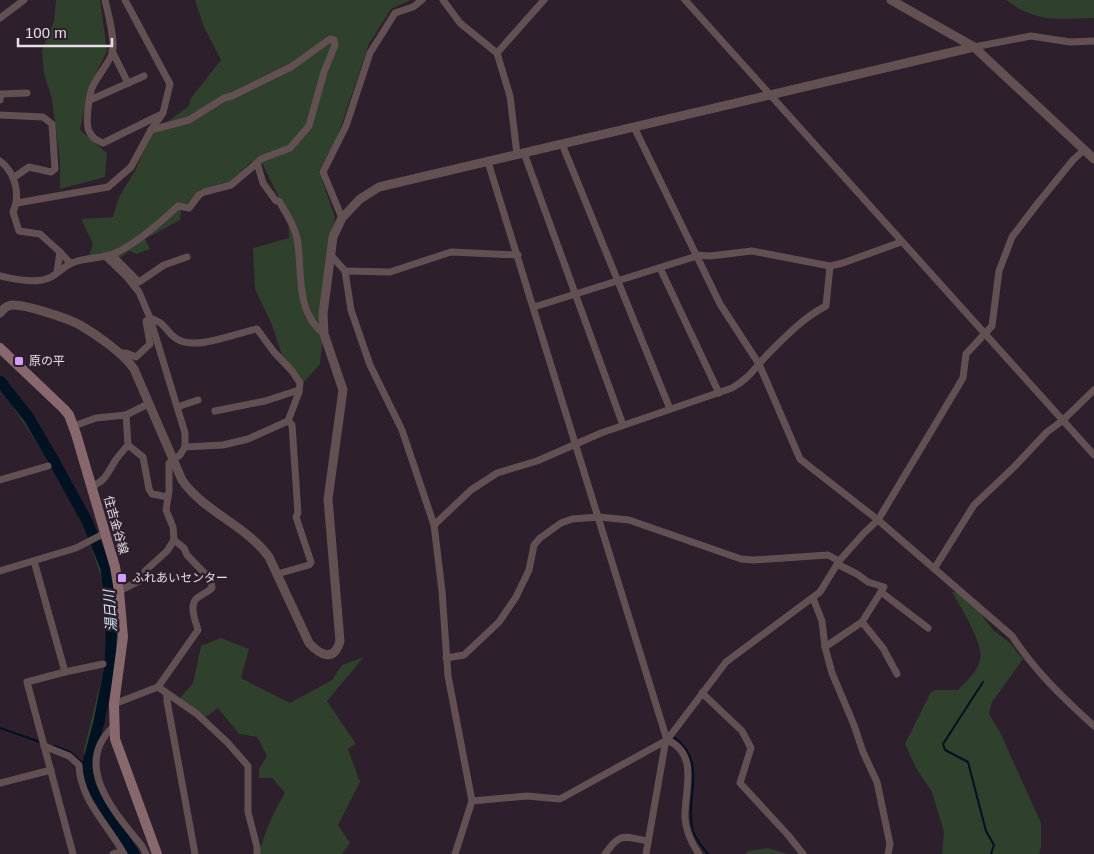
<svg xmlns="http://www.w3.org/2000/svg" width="1094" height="854" viewBox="0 0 1094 854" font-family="Arial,'Noto Sans JP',sans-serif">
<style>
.green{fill:#2f402c}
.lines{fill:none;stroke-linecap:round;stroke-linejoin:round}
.stream{stroke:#012;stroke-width:2}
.river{stroke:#012;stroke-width:11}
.minor{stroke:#635053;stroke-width:7}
.tertiary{stroke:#635053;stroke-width:9}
.secondary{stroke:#86686d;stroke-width:10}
.poi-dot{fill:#d19dfe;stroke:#2d1f2c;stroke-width:2}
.labels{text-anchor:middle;stroke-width:5;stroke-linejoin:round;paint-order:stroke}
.poi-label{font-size:12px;fill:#e8dee7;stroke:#2d1f2c;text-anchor:start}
.street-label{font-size:12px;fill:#e8dee7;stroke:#2d1f2c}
.water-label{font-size:14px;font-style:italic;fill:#cee4f7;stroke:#2d1f2c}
</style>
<rect width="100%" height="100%" fill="#2d1f2c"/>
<g class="green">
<polygon points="56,0 100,0 107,51 89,87 80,130 107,153 105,177 60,189 60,160 52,99 44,74 42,50 54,21"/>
<polygon points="195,0 411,0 391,9 369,44 337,138 319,171 335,217 320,364 303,383 282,355 272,325 255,289 253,248 289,238 288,216 262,163 251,162 231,181 201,189 181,210 180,220 145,239 150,249 137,254 129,251 120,258 89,255 93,244 81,219 113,217 119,197 135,171 152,133 189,106 191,98 221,60 204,27"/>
<path d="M1006 0H1094V18C1057 19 1037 23 1006 0Z"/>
<polygon points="0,374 31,413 93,524 109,559 120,632 112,679 93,753 94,782 118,824 138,854 127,854 85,787 84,750 106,660 108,622 105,588 87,535 71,500 40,448 11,404 0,390"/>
<path d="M952 592 965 593 993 630 1009 642 1023 659 992 702 989 714 1000 732 1041 823V847L1039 854H942L944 832 932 792 916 768 905 744 931 692 936 690H958C966 681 978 672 980 659 984 644 960 606 952 592Z"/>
<path d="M221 638 249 649 241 678 290 703 332 680 342 665 364 657 327 701 356 744 348 749 360 782 338 825 350 843 342 854H259C265 832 273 812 285 793L272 778H259V769L267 756 257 737 239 734 218 708 206 717 180 698 193 683 201 646Z"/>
<polygon points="768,848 788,854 745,854 748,851"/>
</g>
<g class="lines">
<g class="stream">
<polyline points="983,682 943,744 945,750 968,762 986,831 994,845 991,854"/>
<polyline points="0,728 40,742"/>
<path d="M674 737C709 763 684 798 693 831 696 839 702 847 708 854"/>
<polyline points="54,746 70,752 87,767"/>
</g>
<polyline class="river" points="0,381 29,418 54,461 87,521 106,568 112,617 110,666 99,722 87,767 90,785 134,854"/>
<g class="minor">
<path d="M105 0C108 13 116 42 112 54 107 66 97 76 92 88 89 97 85 123 89 131 92 138 96 140 103 143L160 115"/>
<polyline points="443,0 460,23 497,53 510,96 517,154"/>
<polyline points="685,0 1094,455"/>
<polyline points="0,18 24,0"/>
<polyline points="974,47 1031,36 1070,42 1094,41"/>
<polyline points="112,51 128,83"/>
<polyline points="497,53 544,0"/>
<polyline points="0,100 1,94 27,93"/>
<polyline points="90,100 144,76"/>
<polyline points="0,115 43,117 52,124 55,169 51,172 29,167 13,178"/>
<path d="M634 127 720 304 759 364 800 459 878 520 1012 636C1035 671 1063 698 1094 726"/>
<polyline points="151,130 189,120 224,98 232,96 291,67 330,39 334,40 335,45 324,72 309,126 290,148 261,159 257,163"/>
<polyline points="562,144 670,409"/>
<polyline points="524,153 623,425"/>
<path d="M0 161C15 172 21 195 13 212L19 231 40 234 60 252 70 263"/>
<path d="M488 162 667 740C700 754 684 791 685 818 686 831 692 844 699 854"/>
<polyline points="17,203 108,187 131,167 151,130 163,113 170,84 125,0"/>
<polyline points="342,218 323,172 346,126 370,53 395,13 413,7 422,0"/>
<polyline points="330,254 345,271 351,310 370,365 402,430 434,525 442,591 448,676 472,801 455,854"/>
<polyline points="112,255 139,282 164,265 187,257"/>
<polyline points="696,255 710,256 752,251 830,266 843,263 901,242"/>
<polyline points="105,256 126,276 139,292 150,318 185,433 185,447 180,455 169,463 169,491 166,510 173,527 174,540 167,551 145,571 143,579 119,591"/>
<polyline points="660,268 719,393"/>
<polyline points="345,271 390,272 451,252 518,255"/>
<polyline points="57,272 60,252"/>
<path d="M0 276C15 279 35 284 49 278 58 274 64 266 72 263 86 257 100 259 113 254 133 246 162 221 178 206L189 208 199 195 204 192 231 185 257 163 263 183 276 201H279C287 215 296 228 298 244 302 275 296 312 324 334"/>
<polyline points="534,307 697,256"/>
<path d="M150 318C167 323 165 332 177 339 196 351 236 333 257 329L274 352 292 371 300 383 299 392 288 421 292 425 298 513 296 517 311 562 309 565 277 574"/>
<polyline points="119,353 126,353 136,357 150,344 146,321 150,318"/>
<polyline points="177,407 198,400"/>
<polyline points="215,411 265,401 299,390"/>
<polyline points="74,426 96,418 126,415"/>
<polyline points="128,445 126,415 148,404"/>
<polyline points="185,447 223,445 248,439 288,421"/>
<polyline points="0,480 48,466"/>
<path d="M92 486C105 482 108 472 115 461 119 455 124 450 128 445L143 457 149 489 152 494 168 497"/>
<path d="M434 525 471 490 497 473 537 461 601 433 732 388C749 379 756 366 769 353 786 336 804 317 826 306L830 266"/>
<polyline points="34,561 65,672 27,682 73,854"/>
<polyline points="837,564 857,574 868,582 884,587 862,622"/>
<polyline points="934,569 974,505 1014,467 1047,432 1062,421 1094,390"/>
<polyline points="0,571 76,548 105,533"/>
<polyline points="881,592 928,628"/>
<polyline points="813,598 822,621 825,647 832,673 854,725 863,752 877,782 890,844 888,854"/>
<polyline points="825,647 862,622 883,648 897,674"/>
<polyline points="446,658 464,655 499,622 516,597 529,570 534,545 540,538 561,523 572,519 599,517 629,520 741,559 754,560 828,555 839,561"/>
<polyline points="65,672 103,664"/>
<polyline points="158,687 197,714 228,743 248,766 248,812 257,847 257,854"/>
<polyline points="702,693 742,731 751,748 740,783 788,835 803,854"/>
<polyline points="167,694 167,701 195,854"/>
<path d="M114 704 158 687 198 630C196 622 189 607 196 599 200 595 208 592 212 588L211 580 187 555 184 548 174 540"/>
<path d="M114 726C71 765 115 813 142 846L146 854"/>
<path d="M44 746 69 756 79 765C80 800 108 825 124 854"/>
<polyline points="0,783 51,770"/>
<polyline points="472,801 527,796 560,799 667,740"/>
<polyline points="113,854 116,853"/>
<path d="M605 854C621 831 623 837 648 841"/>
<polyline points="646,854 665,745 667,740 726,662 820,592 839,561 864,533 878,520 963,378 966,354 992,326 999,271 1012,237 1038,203 1073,160 1084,150"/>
</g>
<g class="tertiary">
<polyline points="891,0 974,47 1094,159"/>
<path d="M0 313C3 309 7 305 13 305 27 305 67 318 80 325 97 335 123 353 134 369L182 480C204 512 246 525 269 557L309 643C321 656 334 662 340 641L328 499 343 390 324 334 323 314 333 237 342 218 360 199 379 187 974 47"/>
</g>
<polyline class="secondary" points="0,348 64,409 69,415 76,434 115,567 119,591 123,637 114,704 115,739 157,854"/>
</g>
<g class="poi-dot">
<rect x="14" y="356" width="10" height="10" rx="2.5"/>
<rect x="117" y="573" width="10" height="10" rx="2.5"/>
</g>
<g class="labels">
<g class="poi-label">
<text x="29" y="365">原の平</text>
<text x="132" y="582">ふれあいセンター</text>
</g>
<g class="street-label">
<text transform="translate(116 525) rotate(74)" y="4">住吉金谷線</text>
</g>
<g class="water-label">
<text transform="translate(110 611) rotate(-94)" y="5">湯日川</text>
</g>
</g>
<path d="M18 38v8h94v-8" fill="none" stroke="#e8dee7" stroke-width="2.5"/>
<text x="25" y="38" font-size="15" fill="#e8dee7" stroke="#2d1f2c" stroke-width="4" paint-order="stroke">100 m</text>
</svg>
